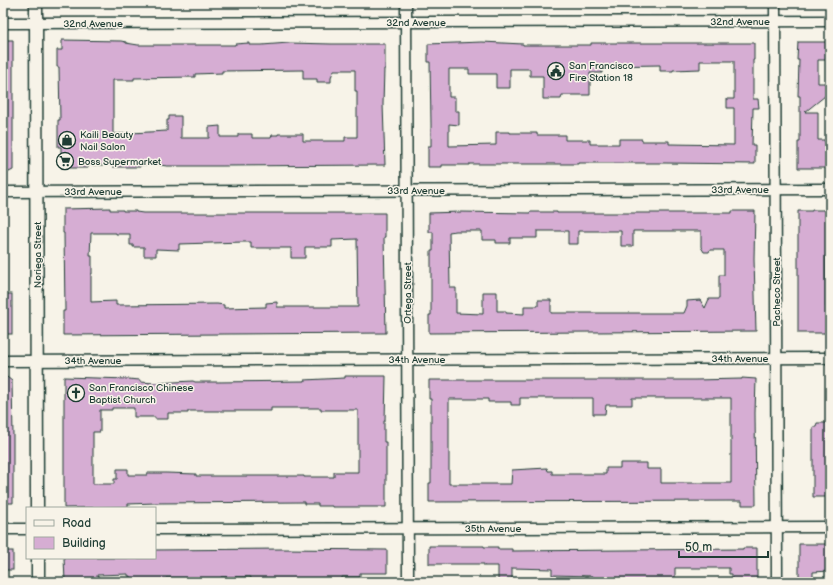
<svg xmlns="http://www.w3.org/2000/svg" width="833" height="585" viewBox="0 0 833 585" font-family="'Balsamiq Sans',sans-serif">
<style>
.building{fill:#d6add3;stroke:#1f3d34;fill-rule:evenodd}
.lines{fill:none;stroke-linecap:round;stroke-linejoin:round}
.minor-casing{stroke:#1f3d34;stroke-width:13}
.tertiary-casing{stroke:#1f3d34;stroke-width:15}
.minor{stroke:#f7f3e8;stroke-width:10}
.tertiary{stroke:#f7f3e8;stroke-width:12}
.labels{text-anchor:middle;stroke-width:3;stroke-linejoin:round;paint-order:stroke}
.street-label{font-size:10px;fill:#1f3d34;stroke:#f7f3e8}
.poi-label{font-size:10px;fill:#1f3d34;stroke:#f7f3e8;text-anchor:start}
</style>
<rect width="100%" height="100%" fill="#f7f3e8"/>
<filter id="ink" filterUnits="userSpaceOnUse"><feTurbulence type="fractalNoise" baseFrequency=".025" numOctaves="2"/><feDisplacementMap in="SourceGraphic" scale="8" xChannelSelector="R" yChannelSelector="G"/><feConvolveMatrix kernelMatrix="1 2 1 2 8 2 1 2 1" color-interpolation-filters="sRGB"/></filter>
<g filter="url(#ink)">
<g class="building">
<polygon points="3,40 13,40 13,170 9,172 3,173"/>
<path d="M62 40 121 41 126 42V43L138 45H235V44L249 43V45H262L289 43 331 44H385V69H384L383 104 385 165 222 166H167L160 165V164L140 165V167H113V165H88V168H61V147H58V120H60L59 67H57V50H62ZM303 70V79H317V82H331V77L334 70H355V91H357V137H345V141H303V134H278V135H272L271 138H252V134H238V137H220V126L209 127V138H181V116H169V120H167V131L113 134V80H134V78L195 77V74L222 73V71Z"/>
<path d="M482 42 523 44V45H591V43H754V60H753V99H758L759 108H753V110L752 145H755V164L665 163H578V164H469V165H442V167H428V146H431V124L430 62H428V44ZM700 61H734V99H727V108H734V145L669 144V141H642V139H619V144H590V140H565V135H537V133H510V132H496V145L449 146V124L459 125V111H455V97H449V69H469V74H496V88H510V69H530V76H543V99H561L562 95H590V73H602V66L660 65V71H673V70L700 69Z"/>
<polygon points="798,42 830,42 830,60 818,60 818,83 830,83 830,92 805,112 818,112 818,140 825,140 825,142 830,142 830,168 798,168 798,142 800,142 800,96 798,96 799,60 797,60"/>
<path d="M110 208V210H123V211H136V212L143 213H385V237H384L386 333 63 335V311H65L64 233H63V209ZM91 233H116V234H130V245H133V247H144V256H156V249L179 250V244L243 242H251V248H291V258H305V247H332V240L357 239 358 307H277V302L266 303V307L224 308V305L217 304 116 305V301L91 302V274H92V256H90Z"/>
<polygon points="812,210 830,210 830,255 826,255 826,307 830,307 830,332 826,332 826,333 798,333 798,211 812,211"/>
<path d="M732 211H755L754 259 756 331 429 333V315H431V251H433V232H429V213L460 212 530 213V212H557V213H732ZM456 231H482V240H496V243H510V238H537V231H568V244H578V231H621V246H633V231H701V247L704 252H709L710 250H724V275H719V299H709L705 308 700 300 687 301V306L684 313H551V300H538V306H524V314L506 313V311H497V292H483V314L456 313V288H450L449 232Z"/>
<rect x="3" y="294" width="9" height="40"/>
<polygon points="3,374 12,381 13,436 13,503 3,503"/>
<path d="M345 376H386L385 421H384V442H386V507H332V506H318V504H304V502L155 503 128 504V507L64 508V377L128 379 140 380V382L155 383 193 381 195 382H217L304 381V380L345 378ZM112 408H134V417H155V419H168V413H188V411H271V408H321V410H358V472H334V477H304V476H196V474L166 473H147V475H128V469H117V479H114V484H93V432H100V410H112Z"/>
<path d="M742 378 756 379 755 413 756 505H742V501L429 502V483H431V399H429V380H695L742 379ZM520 398H593V414H605L606 405H632V398H731V483H661V469H647V463H620V468H606V474H552V471H548L547 468 512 470 511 484H449V399H488V402H511V405H520Z"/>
<polygon points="817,423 829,423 830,427 830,497 813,497 813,427 816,427"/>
<polygon points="799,544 830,544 830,571 813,572 813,578 799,578"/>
<polygon points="429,546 484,546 484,547 498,547 498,549 512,549 512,551 743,549 743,548 757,548 757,580 756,582 732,582 732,574 729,574 729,568 675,568 675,582 593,582 593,576 552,575 552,569 512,568 512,582 498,582 498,566 484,566 484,564 429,564"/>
<polygon points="283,549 387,550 387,573 360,573 360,577 342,577 342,582 250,582 251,577 221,577 221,582 212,582 212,580 189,580 189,578 166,578 166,582 130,582 130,576 128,576 128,574 97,575 98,582 65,582 64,558 155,558 155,550"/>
<rect x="3" y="551" width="10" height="19"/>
</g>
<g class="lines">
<g class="minor-casing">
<g id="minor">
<polyline points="406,3 408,582"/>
<polyline points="775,3 777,582"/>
<polyline points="3,23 830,21"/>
<polyline points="3,192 830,189"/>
<polyline points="3,361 830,358"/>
<polyline points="3,529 27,529"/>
<polyline points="155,529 830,527"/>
</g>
</g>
<g class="tertiary-casing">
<g id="tertiary">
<polyline points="36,3 37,508"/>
<polyline points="38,558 38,582"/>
</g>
</g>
<use href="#minor" class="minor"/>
<use href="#tertiary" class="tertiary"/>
</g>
</g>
<defs>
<g id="civic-ring" transform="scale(0.9)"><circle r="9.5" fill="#f7f3e8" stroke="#1f3d34" stroke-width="1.5"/><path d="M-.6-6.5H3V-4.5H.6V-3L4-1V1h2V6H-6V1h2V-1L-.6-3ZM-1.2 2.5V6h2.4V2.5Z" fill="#1f3d34"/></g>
<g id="shop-ring" transform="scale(0.9)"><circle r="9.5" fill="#f7f3e8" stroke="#1f3d34" stroke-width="1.5"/><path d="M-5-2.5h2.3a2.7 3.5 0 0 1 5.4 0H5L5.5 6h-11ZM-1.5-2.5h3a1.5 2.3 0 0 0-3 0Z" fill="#1f3d34"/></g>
<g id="supermarket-ring" transform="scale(0.9)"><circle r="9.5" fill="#f7f3e8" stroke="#1f3d34" stroke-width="1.5"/><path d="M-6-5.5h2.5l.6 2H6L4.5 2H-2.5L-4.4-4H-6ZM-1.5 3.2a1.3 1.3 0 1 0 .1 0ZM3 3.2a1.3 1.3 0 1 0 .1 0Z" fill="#1f3d34"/></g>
<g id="church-ring" transform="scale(0.9)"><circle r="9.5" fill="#f7f3e8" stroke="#1f3d34" stroke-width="1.5"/><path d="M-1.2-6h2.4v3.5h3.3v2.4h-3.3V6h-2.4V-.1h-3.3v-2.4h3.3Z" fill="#1f3d34"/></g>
</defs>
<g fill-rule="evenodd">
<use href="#civic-ring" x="556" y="71"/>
<use href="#shop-ring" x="67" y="140"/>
<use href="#supermarket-ring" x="65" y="161"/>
<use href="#church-ring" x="76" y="393"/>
</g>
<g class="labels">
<g class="street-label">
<text x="740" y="25">32nd Avenue</text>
<text x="416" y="26">32nd Avenue</text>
<text x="93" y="27">32nd Avenue</text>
<text x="740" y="193">33rd Avenue</text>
<text x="416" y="194">33rd Avenue</text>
<text x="93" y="195">33rd Avenue</text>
<text transform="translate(37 255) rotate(-90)" y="4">Noriega Street</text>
<text transform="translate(776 292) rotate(-90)" y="4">Pacheco Street</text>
<text transform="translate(407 293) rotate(-90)" y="4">Ortega Street</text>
<text x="740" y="362">34th Avenue</text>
<text x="417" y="363">34th Avenue</text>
<text x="93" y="364">34th Avenue</text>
<text x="493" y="532">35th Avenue</text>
</g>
<g class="poi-label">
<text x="569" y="69">San Francisco<tspan x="569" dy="12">Fire Station 18</tspan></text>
<text x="80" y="138">Kaili Beauty<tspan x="80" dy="12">Nail Salon</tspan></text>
<text x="78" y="165">Boss Supermarket</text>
<text x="89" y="391">San Francisco Chinese<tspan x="89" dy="12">Baptist Church</tspan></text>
</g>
</g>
<rect width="833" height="585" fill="none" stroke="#f7f3e8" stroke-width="16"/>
<rect x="8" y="8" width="817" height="569" fill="none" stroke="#1f3d34" stroke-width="1.5" filter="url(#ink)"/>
<rect x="26" y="507" width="130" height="52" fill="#f7f3e8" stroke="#a1aaa0"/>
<rect x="34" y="520" width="20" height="6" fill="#f7f3e8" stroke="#a1aaa0"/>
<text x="62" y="527" font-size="12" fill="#1f3d34">Road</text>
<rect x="34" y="537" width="20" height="12" fill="#d6add3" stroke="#a1aaa0"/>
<text x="62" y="547" font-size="12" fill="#1f3d34">Building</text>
<path d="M679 551v6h89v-6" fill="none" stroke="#1f3d34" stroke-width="2"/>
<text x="685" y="551" font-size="12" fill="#1f3d34" stroke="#f7f3e8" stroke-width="3" paint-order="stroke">50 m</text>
</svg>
